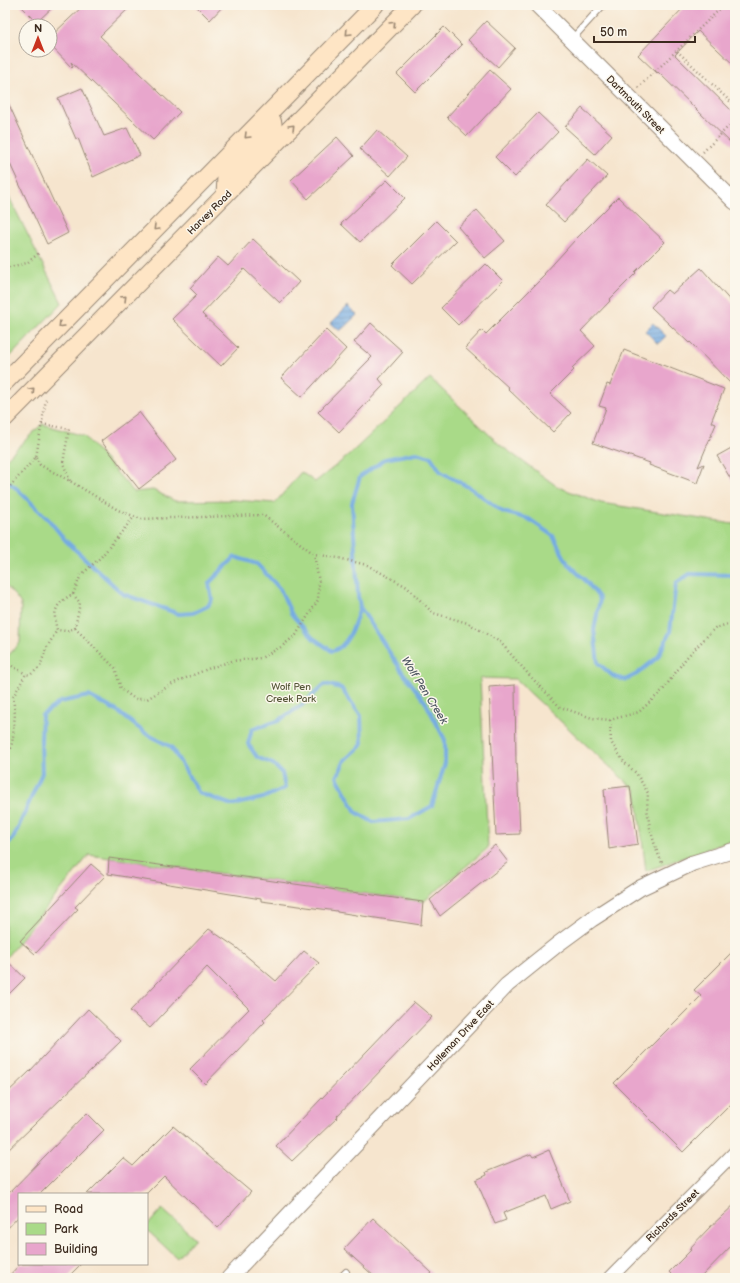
<svg xmlns="http://www.w3.org/2000/svg" width="740" height="1283" viewBox="0 0 740 1283" font-family="'Balsamiq Sans',sans-serif">
<style>
.green{fill:#a9da88;stroke:#728253}
.water{fill:url(#water-rules);stroke:#586a80}
.lines{fill:none;stroke-linecap:round;stroke-linejoin:round}
.stream{stroke:#74abe2;stroke-width:4}
.building{fill:#e8a6cc}
.service-casing{stroke:#988876;stroke-width:8}
.minor-casing{stroke:#988876;stroke-width:14}
.tertiary-casing{stroke:#988876;stroke-width:17}
.secondary-casing{stroke:#988876;stroke-width:19}
.path{stroke:#988876;stroke-width:2.5;stroke-dasharray:1 3;stroke-linecap:butt}
.service{stroke:#fff;stroke-width:6}
.minor{stroke:#fff;stroke-width:12}
.tertiary{stroke:#fff;stroke-width:15}
.secondary{stroke:#fee5c5;stroke-width:17}
.oneway{stroke:#9c8872}
.labels{text-anchor:middle;stroke-width:3;stroke-linejoin:round;paint-order:stroke}
.street-label{font-size:10px;fill:#3b2a1e;stroke:#fbf7ec}
.park-label{font-size:10px;fill:#565638;stroke:#fbf7ec}
.water-label{font-size:11px;font-style:italic;fill:#4f5763;stroke:#fbf7ec}
</style>
<defs>
<pattern id="water-rules" width="6" height="5" patternUnits="userSpaceOnUse"><rect width="6" height="5" fill="#74abe2"/><path d="M0 2.5h6" fill="none" stroke="#608bb7"/></pattern>
</defs>
<rect width="100%" height="100%" fill="#fbf7ec"/>
<filter id="ink" filterUnits="userSpaceOnUse"><feTurbulence type="fractalNoise" baseFrequency=".025" numOctaves="2"/><feDisplacementMap in="SourceGraphic" scale="8" xChannelSelector="R" yChannelSelector="G"/><feConvolveMatrix kernelMatrix="1 2 1 2 8 2 1 2 1" color-interpolation-filters="sRGB"/></filter>
<filter id="wash" filterUnits="userSpaceOnUse"><feTurbulence type="fractalNoise" baseFrequency=".012" numOctaves="4" result="noise"/><feDisplacementMap in="SourceGraphic" scale="16" xChannelSelector="R" yChannelSelector="G"/><feGaussianBlur stdDeviation="0.9" result="paint"/><feColorMatrix in="noise" values="0 0 0 0 0 0 0 0 0 0 0 0 0 0 0 0 0 1.4 0 .05"/><feComposite in="paint" operator="in"/></filter>
<g filter="url(#wash)">
<rect width="100%" height="100%" fill="#f6e5ce"/>
<g class="green">
<polygon points="5,189 62,303 5,362"/>
<polygon points="430,378 500,445 558,487 601,503 733,524 735,523 735,840 716,846 646,871 636,791 515,679 480,678 488,848 423,902 89,855 5,959 5,659 20,643 21,604 16,597 5,585 5,460 42,424 84,436 134,492 153,490 175,501 234,500 275,503 301,472 315,482 348,456"/>
<polygon points="162,1209 195,1238 177,1258 147,1230 147,1226"/>
</g>
<g class="water">
<polygon points="348,306 357,315 340,331 331,323"/>
<polygon points="653,323 666,336 658,344 645,331"/>
</g>
<g class="lines">
<g class="stream">
<path d="M5 480 16 488 49 520 66 541 123 594 179 614 193 613 208 606 212 599 209 583 235 557 257 564 280 589 292 615 313 638 332 651C349 647 355 622 360 607"/>
<polyline points="5,847 14,837 42,773 41,740 42,715 60,702 89,696 117,711 145,733 171,747 199,793 232,805 263,798 285,788 282,773 273,764 257,757 248,744 252,729 278,721 302,705 325,684 341,688 361,716 362,745 345,760 337,777 356,812 373,822 409,819 432,806 445,763 445,740 426,703 401,670 360,607 358,596 352,503 360,477 385,459 416,453 431,457 441,472 472,489 503,512 529,519 553,536 568,564 587,582 600,599 594,630 598,663 613,676 625,680 637,674 658,657 670,632 676,583 690,574 735,575"/>
</g>
</g>
<g id="blocks">
<g class="building">
<polygon points="20,5 55,5 37,22"/>
<polygon points="84,5 132,5 100,36 180,112 153,140 71,62 73,67 72,68 50,45 50,37"/>
<polygon points="195,5 224,5 210,20"/>
<polygon points="686,5 735,5 735,66 698,31 675,55 735,114 735,147 658,72 657,73 638,55"/>
<polygon points="486,21 515,48 498,67 468,40"/>
<polygon points="444,27 462,45 415,92 397,74"/>
<polygon points="490,70 511,89 467,136 447,117"/>
<polygon points="82,88 104,136 127,128 140,155 93,177 78,138 76,139 58,98"/>
<polygon points="5,96 68,233 47,244 5,153"/>
<polygon points="582,108 612,135 595,154 565,127"/>
<polygon points="538,113 558,132 515,177 495,157"/>
<polygon points="377,130 407,157 390,176 360,149"/>
<polygon points="337,137 354,156 308,199 291,180"/>
<polygon points="588,159 607,176 564,222 546,205"/>
<polygon points="387,180 405,198 360,242 341,224"/>
<polygon points="618,197 665,242 635,272 636,273 609,300 610,301 581,331 595,346 572,368 574,370 550,394 571,413 553,432 508,389 509,388 465,348 482,330 486,334 545,275 544,274 575,240"/>
<polygon points="477,210 505,241 485,258 458,227"/>
<polygon points="436,221 456,241 412,284 392,265"/>
<polygon points="253,239 299,282 280,303 244,269 202,314 238,348 221,366 172,319 197,295 190,288 218,257 228,266"/>
<polygon points="486,264 503,281 458,325 441,308"/>
<polygon points="701,268 735,306 735,388 690,342 689,343 651,307 667,290 672,294"/>
<polygon points="371,323 403,352 379,379 384,385 339,432 318,412 372,357 354,342"/>
<polygon points="326,330 346,349 302,397 281,378"/>
<polygon points="624,350 724,389 711,422 716,424 698,467 704,464 697,483 649,465 650,463 593,443 606,408 599,406 607,384 610,385"/>
<polygon points="139,412 176,460 139,489 101,441"/>
<polygon points="735,446 735,486 717,456"/>
<polygon points="515,685 516,764 517,763 520,834 496,835 489,687"/>
<polygon points="630,786 638,844 609,849 604,789"/>
<polygon points="495,845 508,862 440,916 430,900"/>
<polygon points="109,858 423,902 421,925 337,912 337,911 261,901 261,899 108,874"/>
<polygon points="91,864 105,876 75,907 78,909 35,954 20,941"/>
<polygon points="209,929 237,948 276,981 304,951 319,963 263,1020 265,1022 205,1084 190,1069 249,1009 207,967 150,1028 130,1011"/>
<polygon points="735,949 735,1100 683,1152 614,1083 701,996 694,990"/>
<polygon points="5,959 25,978 5,998"/>
<polygon points="414,1002 432,1017 337,1116 338,1117 292,1161 276,1146"/>
<polygon points="88,1009 121,1041 5,1153 5,1095 30,1071"/>
<polygon points="87,1113 104,1130 40,1194 19,1194 19,1216 5,1231 5,1197"/>
<polygon points="173,1126 251,1192 218,1228 164,1176 146,1194 87,1194 123,1158 133,1166"/>
<polygon points="549,1150 570,1201 551,1209 546,1196 503,1213 506,1220 495,1224 476,1180 487,1175 486,1172 531,1154 533,1157"/>
<polygon points="735,1204 735,1242 700,1278 675,1278 669,1272 691,1250 689,1249 709,1228"/>
<polygon points="373,1218 432,1273 427,1278 376,1278 344,1249"/>
<polygon points="20,1264 81,1264 67,1278 7,1278"/>
</g>
</g>
</g>
<g filter="url(#ink)">
<use href="#blocks" fill-opacity="0" stroke="#988876" stroke-width="1"/>
<g class="lines">
<g class="service-casing">
<g id="service">
<polyline points="572,39 603,5"/>
<polyline points="340,1278 346,1272"/>
</g>
</g>
<g class="minor-casing">
<polyline id="minor" points="610,1278 735,1152"/>
</g>
<g class="tertiary-casing">
<g id="tertiary">
<polyline points="537,5 735,202"/>
<polyline points="229,1278 507,985 558,944 592,919 640,888 693,863 735,850"/>
</g>
</g>
<g class="secondary-casing">
<g id="secondary">
<path d="M225 195 226 177 273 129C274 123 272 119 269 115"/>
<polyline points="5,382 375,5"/>
<polyline points="5,418 412,5"/>
</g>
</g>
<g class="path">
<polyline points="677,51 735,106"/>
<polyline points="638,88 724,5"/>
<polyline points="703,152 735,120"/>
<polyline points="5,268 27,263 39,253"/>
<polyline points="42,424 69,429 63,463 70,481"/>
<polyline points="36,457 40,465 70,481 118,510 141,519 263,515 314,554 338,558 367,565 407,587 433,613 468,623 500,642 531,677 560,707 592,718 610,720 639,712 663,690 686,658 715,628 735,622"/>
<polyline points="5,492 36,457 46,399"/>
<path d="M73 594 80 603 75 628 66 631 57 630C52 611 56 603 73 594Z"/>
<polyline points="73,594 81,575 101,557 134,517"/>
<polyline points="75,628 115,668 121,689 135,699 147,699 174,683 210,668 232,661 261,658 281,647 296,635 318,600 319,582 314,554"/>
<polyline points="5,662 26,674"/>
<polyline points="610,720 611,742 624,762 636,773 648,793 647,809 650,828 656,849 662,863"/>
<polyline points="5,754 11,748 13,737 15,714 13,697 26,674 30,675 40,667 46,649 57,630"/>
</g>
<use href="#service" class="service"/>
<use href="#minor" class="minor"/>
<use href="#tertiary" class="tertiary"/>
<use href="#secondary" class="secondary"/>
</g>
<defs><path id="oneway-chevron" d="M-2-3.5L2.5 0L-2 3.5" fill="none" stroke-width="1.6" stroke-linecap="round" stroke-linejoin="round"/></defs>
<g class="oneway">
<use href="#oneway-chevron" transform="translate(393 24) rotate(-46)"/>
<use href="#oneway-chevron" transform="translate(348 33) rotate(134)"/>
<use href="#oneway-chevron" transform="translate(292 127) rotate(-46)"/>
<use href="#oneway-chevron" transform="translate(247 136) rotate(135)"/>
<use href="#oneway-chevron" transform="translate(156 228) rotate(135)"/>
<use href="#oneway-chevron" transform="translate(124 298) rotate(-45)"/>
<use href="#oneway-chevron" transform="translate(61 325) rotate(134)"/>
<use href="#oneway-chevron" transform="translate(32 390) rotate(-46)"/>
</g>
</g>
<g class="labels">
<g class="street-label">
<text transform="translate(636 104) rotate(45)" y="4">Dartmouth Street</text>
<text transform="translate(209 212) rotate(-45)" y="4">Harvey Road</text>
<text transform="translate(460 1035) rotate(-47)" y="4">Holleman Drive East</text>
<text transform="translate(672 1215) rotate(-45)" y="4">Richards Street</text>
</g>
<g class="park-label">
<text x="291" y="690">Wolf Pen<tspan x="291" dy="12">Creek Park</tspan></text>
</g>
<g class="water-label">
<text transform="translate(425 690) rotate(58)" y="4">Wolf Pen Creek</text>
</g>
</g>
<rect width="740" height="1283" fill="none" stroke="#fbf7ec" stroke-width="20"/>
<rect x="18" y="1193" width="130" height="72" fill="#fbf7ec" stroke="#aea59a"/>
<rect x="26" y="1206" width="20" height="6" fill="#fee5c5" stroke="#aea59a"/>
<text x="54" y="1213" font-size="12" fill="#3b2a1e">Road</text>
<rect x="26" y="1223" width="20" height="12" fill="#a9da88" stroke="#aea59a"/>
<text x="54" y="1233" font-size="12" fill="#3b2a1e">Park</text>
<rect x="26" y="1243" width="20" height="12" fill="#e8a6cc" stroke="#aea59a"/>
<text x="54" y="1253" font-size="12" fill="#3b2a1e">Building</text>
<g transform="translate(38 38)"><circle r="19" fill="#fbf7ec" stroke="#aea59a"/>
<path d="M0-3L7 15L0 10L-7 15Z" fill="#c8321e"/>
<text y="-6" font-size="11" font-weight="bold" text-anchor="middle" fill="#3b2a1e">N</text>
</g>
<path d="M594 36v6h101v-6" fill="none" stroke="#3b2a1e" stroke-width="2"/>
<text x="600" y="36" font-size="12" fill="#3b2a1e" stroke="#fbf7ec" stroke-width="3" paint-order="stroke">50 m</text>
</svg>
